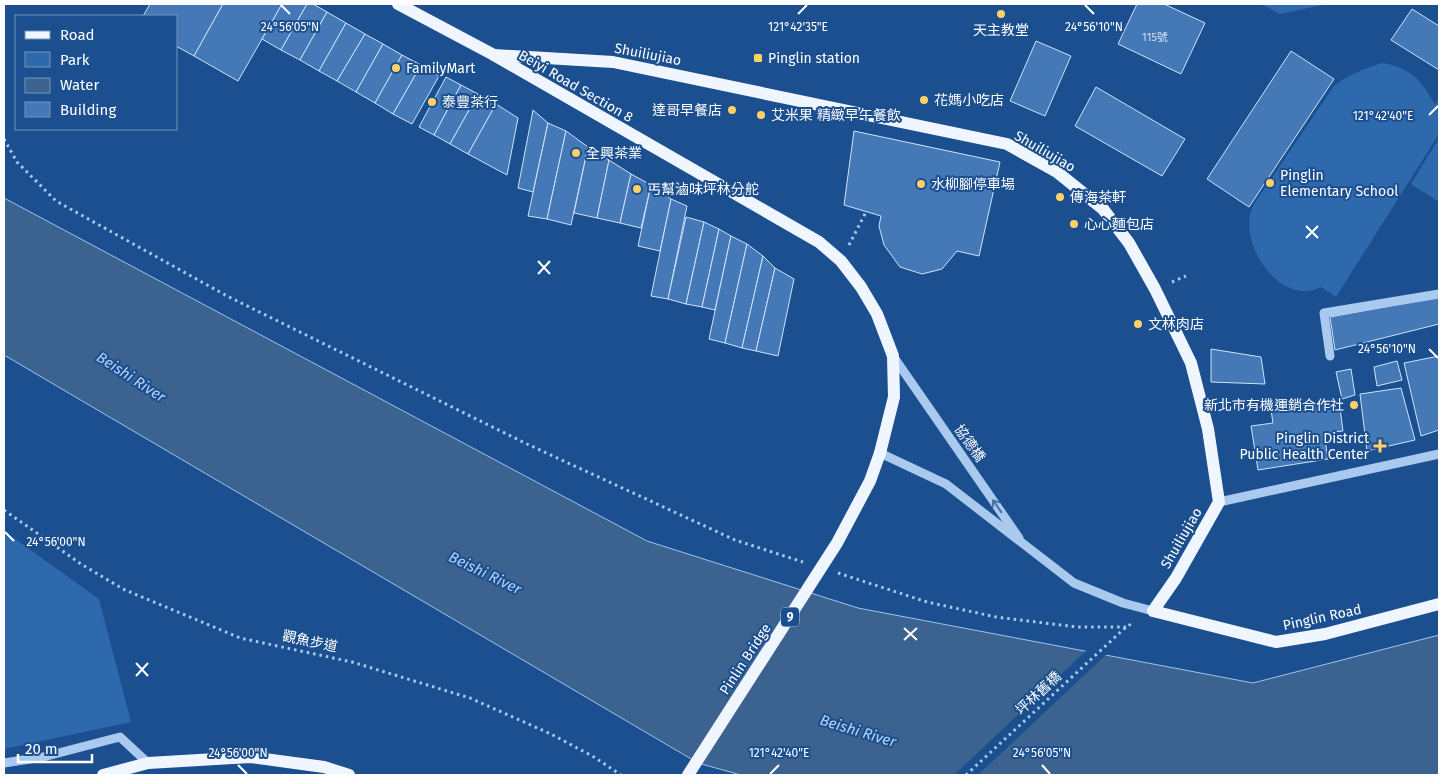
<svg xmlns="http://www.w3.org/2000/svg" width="1443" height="779" viewBox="0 0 1443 779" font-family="'Fira Sans','Noto Sans TC',sans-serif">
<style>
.green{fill:#2e69ad}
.water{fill:#3c6290;stroke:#9cc4f0}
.pier{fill:#1b4f8f}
.building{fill:#4478b7;stroke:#cfe3fa}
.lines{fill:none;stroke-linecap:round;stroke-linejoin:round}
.path{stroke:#a9c9ee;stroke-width:3;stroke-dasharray:2.5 4;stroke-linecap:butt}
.minor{stroke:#a9c9ee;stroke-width:9}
.major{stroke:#f0f6ff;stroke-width:12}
.major-bridge{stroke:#f0f6ff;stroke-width:12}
.oneway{stroke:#4674ac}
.ticks{fill:none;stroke:#fff;stroke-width:2}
.poi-dot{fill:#ffd166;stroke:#1b4f8f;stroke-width:2}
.labels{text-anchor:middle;stroke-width:4;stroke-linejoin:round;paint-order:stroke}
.number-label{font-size:11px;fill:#d0dded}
.shield{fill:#1b4f8f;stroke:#bbcadd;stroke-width:1}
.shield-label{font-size:12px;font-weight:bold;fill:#fff}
.poi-label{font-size:14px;fill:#fff;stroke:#1b4f8f;text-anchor:start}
.street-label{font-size:14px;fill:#fff;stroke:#1b4f8f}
.water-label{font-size:15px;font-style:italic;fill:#b5d3f5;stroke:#1b4f8f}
.ticks-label{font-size:12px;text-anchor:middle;fill:#fff;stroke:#1b4f8f;stroke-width:4;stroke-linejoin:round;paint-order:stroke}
</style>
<rect width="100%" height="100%" fill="#1b4f8f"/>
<g class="green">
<polygon points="1261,4 1328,4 1280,14"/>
<path d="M1382 63C1411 67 1422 81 1435 105L1439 99V134L1336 297 1321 287C1282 307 1243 250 1250 215 1251 211 1253 207 1254 204L1334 86C1348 75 1365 68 1382 63Z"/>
<polygon points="1439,138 1439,202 1411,184"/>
<polygon points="4,531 99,599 131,722 4,749"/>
</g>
<polygon class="water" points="4,198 647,541 858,608 1253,683 1439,635 1439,775 741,775 698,763 4,355"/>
<polygon class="pier" points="1088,649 1108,653 978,775 954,775"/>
<g class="building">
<polygon points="150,4 223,4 194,56 176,46 176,16 143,16"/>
<polygon points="223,4 282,4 238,81 194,56"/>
<polygon points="282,4 307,4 281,50 262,39"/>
<polygon points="307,4 313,4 327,12 300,60 281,50"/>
<polygon points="1137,4 1164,4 1205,23 1181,74 1118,44"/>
<polygon points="1412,9 1439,26 1439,70 1391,40"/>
<polygon points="327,12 346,23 319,71 300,60"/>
<polygon points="346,23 365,34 337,81 319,71"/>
<polygon points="365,34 383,44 356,92 337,81"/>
<polygon points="1036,41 1071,56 1045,116 1010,101"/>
<polygon points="383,44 402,55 375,103 356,92"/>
<polygon points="1291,51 1334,79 1249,207 1207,179"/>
<polygon points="402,55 421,65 393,114 375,103"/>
<polygon points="421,65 439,76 412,124 393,114"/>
<polygon points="446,77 461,85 434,135 419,127"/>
<polygon points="461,85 478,94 450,144 434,135"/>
<polygon points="1096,87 1185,139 1162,176 1075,126"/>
<polygon points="478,94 496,104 468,154 450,144"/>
<polygon points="496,104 518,118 507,175 468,154"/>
<polygon points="533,110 548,123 533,192 518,188"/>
<polygon points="548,123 566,131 547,219 528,216"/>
<polygon points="566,131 588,147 571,225 547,219"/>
<polygon points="854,131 1000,162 979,256 957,251 942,269 922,274 900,267 884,245 879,226 881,216 844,205"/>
<polygon points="588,147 609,160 597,218 574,213"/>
<polygon points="609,160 631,174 620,223 597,218"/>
<polygon points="631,174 651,185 641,228 620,223"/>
<polygon points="651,185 671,199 660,251 638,246"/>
<polygon points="671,199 687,206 668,299 651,296"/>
<polygon points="686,217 704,222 686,304 668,299"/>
<polygon points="704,222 719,229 702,307 686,304"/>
<polygon points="719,229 731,236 715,310 702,307"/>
<polygon points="731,236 747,244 725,343 709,339"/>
<polygon points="747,244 763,256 742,348 725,343"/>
<polygon points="763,256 775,268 756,351 742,348"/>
<polygon points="775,268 794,279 778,356 756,351"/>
<polygon points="1439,297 1439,324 1335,350 1330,317"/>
<polygon points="1211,349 1261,357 1265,384 1211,382"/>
<polygon points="1439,356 1439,430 1421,436 1404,363"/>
<polygon points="1397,361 1402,380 1377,386 1374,367"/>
<polygon points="1351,369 1355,395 1342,399 1336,372"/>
<polygon points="1401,388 1415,440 1367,451 1360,394"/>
<polygon points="1339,400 1343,431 1324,433 1328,459 1258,470 1251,426 1273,423 1271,410"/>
</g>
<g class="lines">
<g class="path">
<polyline points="4,139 17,162 56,201 227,296 527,444 735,540 803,562"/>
<polyline points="849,245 866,212"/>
<polyline points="1172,282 1186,276"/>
<polyline points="4,510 81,564 123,589 240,638 352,662 470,698 551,734 594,757 621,775"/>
<polyline points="838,573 927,602 996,617 1077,627 1126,627"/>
<polyline points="966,775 1126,627 1133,623"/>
</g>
<g class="minor">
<polyline points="893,356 1019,538"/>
<polyline points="1330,356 1324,313 1439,294"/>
<polyline points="880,453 946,484 1074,583 1123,603 1153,611"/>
<polyline points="1219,502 1439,454"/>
<polyline points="4,763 43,757 120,737 148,763"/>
</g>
<g class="major">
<polyline points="398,4 494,55 819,242 841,261 861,287 877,314 893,356 894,397 880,453"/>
<polyline points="494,55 613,62 1007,144 1057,172 1103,209 1129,243 1155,289 1191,363 1208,429 1219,502 1176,578 1153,611 1276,642 1325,634 1439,604"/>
<polyline points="103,775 148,763 250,757 324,767 349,775"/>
</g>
<polyline class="major-bridge" points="688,775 837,543 870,481 880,453"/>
</g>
<defs><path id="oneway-shaft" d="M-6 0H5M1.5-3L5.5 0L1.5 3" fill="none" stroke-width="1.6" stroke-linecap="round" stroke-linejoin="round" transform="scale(1.25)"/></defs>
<use class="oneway" href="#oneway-shaft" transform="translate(997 506) rotate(-125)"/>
<path class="ticks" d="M281 5 290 14M1085 5 1094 14M798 14 807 5M1429 115 1438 106M1306 226 1318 238M1306 238 1318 226M538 261 550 274M538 274 550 261M1429 349 1438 358M5 532 14 541M904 628 917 640M904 640 917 628M136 663 148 676M136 676 148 663M238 765 247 774M1042 765 1050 774M770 774 779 765"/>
<g class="poi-dot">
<circle cx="1001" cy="14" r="5"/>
<rect x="753" y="53" width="10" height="10" rx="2.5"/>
<circle cx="396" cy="68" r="5"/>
<circle cx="924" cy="100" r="5"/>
<circle cx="432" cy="102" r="5"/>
<circle cx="732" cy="110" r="5"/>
<circle cx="761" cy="115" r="5"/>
<circle cx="576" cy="153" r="5"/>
<circle cx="1270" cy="183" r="5"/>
<circle cx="921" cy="184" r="5"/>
<circle cx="637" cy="189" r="5"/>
<circle cx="1060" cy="197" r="5"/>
<circle cx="1074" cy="224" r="5"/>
<circle cx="1138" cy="324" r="5"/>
<circle cx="1354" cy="405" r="5"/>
<path d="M1377.5 438.5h5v5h5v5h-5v5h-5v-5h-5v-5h5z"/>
</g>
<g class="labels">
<g class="number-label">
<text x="1155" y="41">115號</text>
</g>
<rect class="shield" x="781" y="607.5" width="18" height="19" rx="4"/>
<g class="shield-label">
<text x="790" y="621">9</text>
</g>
<g class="poi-label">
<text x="1001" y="35" text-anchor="middle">天主教堂</text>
<text x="768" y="63">Pinglin station</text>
<text x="406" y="73">FamilyMart</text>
<text x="934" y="105">花媽小吃店</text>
<text x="442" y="107">泰豐茶行</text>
<text x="722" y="115" text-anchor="end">達哥早餐店</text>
<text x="771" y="120">艾米果 精緻早午餐飲</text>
<text x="586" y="158">全興茶業</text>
<text x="1280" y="180">Pinglin<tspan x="1280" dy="16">Elementary School</tspan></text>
<text x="931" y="189">水柳腳停車場</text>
<text x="647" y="194">丐幫滷味坪林分舵</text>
<text x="1070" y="202">傳海茶軒</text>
<text x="1084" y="229">心心麵包店</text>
<text x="1148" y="329">文林肉店</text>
<text x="1344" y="410" text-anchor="end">新北市有機運銷合作社</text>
<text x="1369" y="443" text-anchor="end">Pinglin District<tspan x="1369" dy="16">Public Health Center</tspan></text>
</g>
<g class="street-label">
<text transform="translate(648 54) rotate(11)" y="5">Shuiliujiao</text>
<text transform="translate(576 86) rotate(30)" y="5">Beiyi Road Section 8</text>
<text transform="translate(1045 151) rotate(30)" y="5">Shuiliujiao</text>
<text transform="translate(970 443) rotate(55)" y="5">協德橋</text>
<text transform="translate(1181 538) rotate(-60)" y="5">Shuiliujiao</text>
<text transform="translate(1322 617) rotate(-12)" y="5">Pinglin Road</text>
<text transform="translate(310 641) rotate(12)" y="5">觀魚步道</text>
<text transform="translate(745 659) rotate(-57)" y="5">Pinlin Bridge</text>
<text transform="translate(1038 693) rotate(-43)" y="5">坪林舊橋</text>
</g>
<g class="water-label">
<text transform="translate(131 377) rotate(33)" y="5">Beishi River</text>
<text transform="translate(485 573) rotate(26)" y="5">Beishi River</text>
<text transform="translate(858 731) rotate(17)" y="5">Beishi River</text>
</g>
</g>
<g class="ticks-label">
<text x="290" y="31">24°56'05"N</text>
<text x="798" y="31">121°42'35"E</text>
<text x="1094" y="31">24°56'10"N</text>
<text x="1383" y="120">121°42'40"E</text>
<text x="1387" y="353">24°56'10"N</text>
<text x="56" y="546">24°56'00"N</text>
<text x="779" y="757">121°42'40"E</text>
<text x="1042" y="757">24°56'05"N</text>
<text x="238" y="757">24°56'00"N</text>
</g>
<rect width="1443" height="779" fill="none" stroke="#ffffff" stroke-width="10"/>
<rect x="15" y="15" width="162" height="115" fill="#1b4f8f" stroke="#7695bc"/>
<rect x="25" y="31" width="25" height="8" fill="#f0f6ff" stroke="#7695bc"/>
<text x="60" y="40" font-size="15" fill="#ffffff">Road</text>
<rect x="25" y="52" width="25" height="15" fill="#2e69ad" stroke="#7695bc"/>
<text x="60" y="65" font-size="15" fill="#ffffff">Park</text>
<rect x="25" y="78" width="25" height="15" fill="#3c6290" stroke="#7695bc"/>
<text x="60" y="90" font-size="15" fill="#ffffff">Water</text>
<rect x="25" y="102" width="25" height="15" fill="#4478b7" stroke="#7695bc"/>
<text x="60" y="115" font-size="15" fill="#ffffff">Building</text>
<path d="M18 754v8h74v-8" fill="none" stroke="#ffffff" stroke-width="2.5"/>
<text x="25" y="754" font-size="15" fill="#ffffff" stroke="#1b4f8f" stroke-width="4" paint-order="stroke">20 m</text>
</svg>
